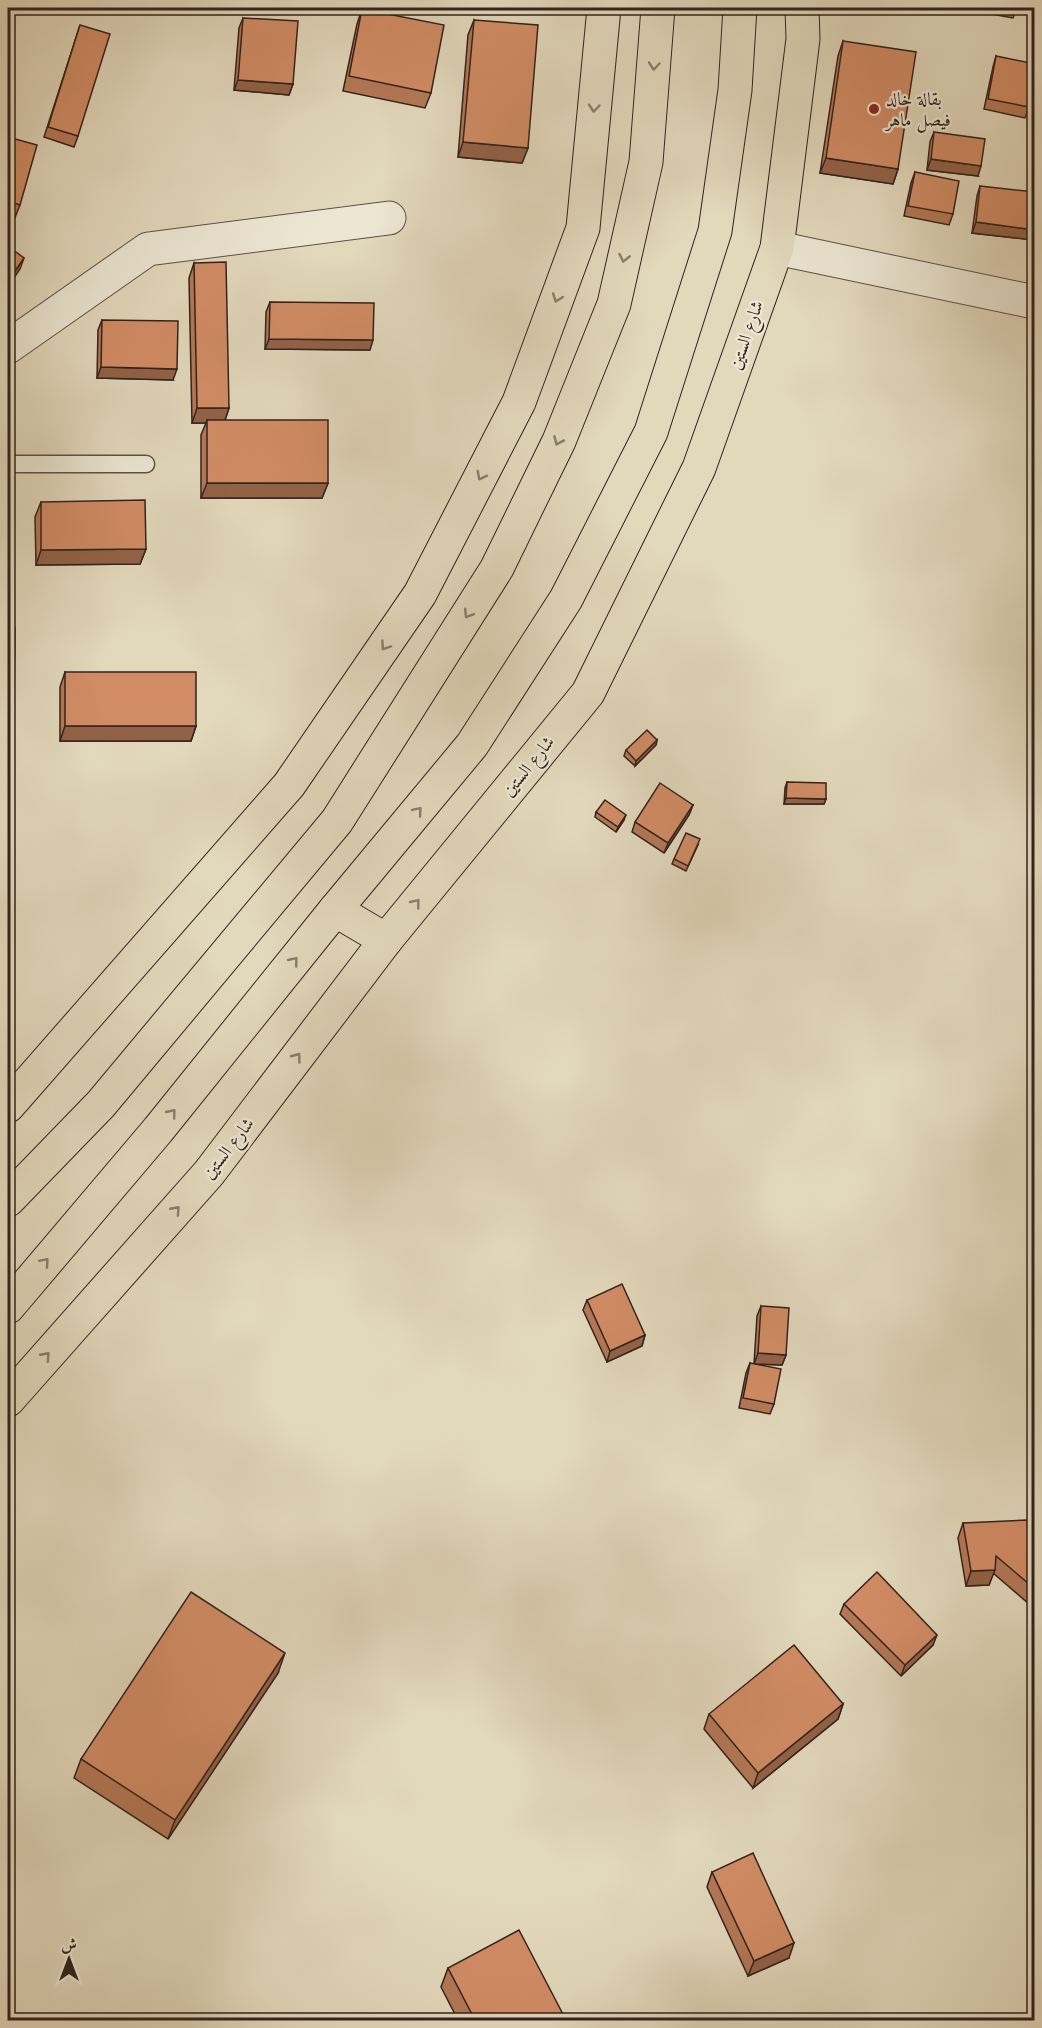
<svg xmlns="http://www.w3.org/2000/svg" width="1042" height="2028" viewBox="0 0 1042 2028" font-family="'Old Standard TT',Amiri,serif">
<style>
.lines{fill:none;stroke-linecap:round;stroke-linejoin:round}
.lane-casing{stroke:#5e5045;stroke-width:19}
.street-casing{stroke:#5e5045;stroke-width:35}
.primary-casing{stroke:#32221d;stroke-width:35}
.highway-casing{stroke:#32221d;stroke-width:35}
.lane{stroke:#ece6d3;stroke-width:16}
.street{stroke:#ece6d3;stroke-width:33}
.primary{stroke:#e2d8bc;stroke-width:33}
.highway{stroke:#e2d8bc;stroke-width:33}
.wall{fill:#b47857;stroke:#32221d;stroke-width:1.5}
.shaded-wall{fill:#926247;stroke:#32221d;stroke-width:1.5}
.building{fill:#d18c65;stroke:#32221d;stroke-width:1.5}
.oneway{stroke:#8a7d6c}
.poi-dot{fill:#8f2418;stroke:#ece6d3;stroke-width:2}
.labels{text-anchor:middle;stroke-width:4.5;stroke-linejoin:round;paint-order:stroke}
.poi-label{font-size:18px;fill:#32221d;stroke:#ece6d3;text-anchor:start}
.street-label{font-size:18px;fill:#32221d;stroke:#ece6d3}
</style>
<rect width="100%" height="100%" fill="#e2d8bc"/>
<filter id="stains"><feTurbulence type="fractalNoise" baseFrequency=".00333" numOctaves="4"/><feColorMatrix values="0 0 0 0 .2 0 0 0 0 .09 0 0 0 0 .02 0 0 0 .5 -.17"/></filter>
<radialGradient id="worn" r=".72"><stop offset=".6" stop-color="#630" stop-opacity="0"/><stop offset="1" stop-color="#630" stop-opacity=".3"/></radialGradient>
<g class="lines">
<g class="lane-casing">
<polyline id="lane" points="8,464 146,464"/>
</g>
<g class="street-casing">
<g id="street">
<polyline points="777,248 1034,302"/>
<polyline points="8,347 148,249 389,218"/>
</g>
</g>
<g class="primary-casing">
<g id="primary">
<polyline points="8,1106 289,785 420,594 519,402 583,228 604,8"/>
<polyline points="8,1400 209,1173 386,940 588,693 699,468 777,248 803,39 802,8"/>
</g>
</g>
<g class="highway-casing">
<g id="highway">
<polyline points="335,910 386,940"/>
<polyline points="8,1200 101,1104 337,821 497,568 559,441 614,304 646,162 658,8"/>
<polyline points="8,1307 158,1130 335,910 472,745 566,599 651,432 715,231 735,90 740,8"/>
</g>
</g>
<use href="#lane" class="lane"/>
<use href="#street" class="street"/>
<use href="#primary" class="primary"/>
<use href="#highway" class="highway"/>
</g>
<g class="wall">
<polygon points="969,8 1017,8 1013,18 968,10"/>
<polygon points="362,9 431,93 425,108 343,91 357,24"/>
<polygon points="243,18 293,84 289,95 234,90 239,28"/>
<polygon points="474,20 528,148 522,163 458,157 468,35"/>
<polygon points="80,25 78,136 74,147 44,137"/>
<polygon points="843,41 898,169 893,184 820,173 838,56"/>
<polygon points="996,56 1029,107 1025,118 984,109 993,67"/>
<polygon points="934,132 978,176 927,170 930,142"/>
<polygon points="8,137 20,205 14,220 8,218"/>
<polygon points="915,172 953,214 949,225 904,216 911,183"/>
<polygon points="980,186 1034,240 972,233 977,196"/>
<polygon points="194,263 229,408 225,420 328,483 322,498 201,498 201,435 206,423 192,423 189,278"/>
<polygon points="270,302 370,350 265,349 266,312"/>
<polygon points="102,320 173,380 97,378 98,330"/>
<polygon points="41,502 146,549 140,564 36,565 35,517"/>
<polygon points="65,672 196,726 191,741 60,741 60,687"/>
<polygon points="657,740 656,745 635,766 624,756 626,750"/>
<polygon points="787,782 826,799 824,804 784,804 785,788"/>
<polygon points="693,805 689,815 664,853 632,832 635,822"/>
<polygon points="596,812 624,820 616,832 595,817"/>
<polygon points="698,845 686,871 672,864 674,859"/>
<polygon points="587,1300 645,1335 642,1346 607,1362 583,1310"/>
<polygon points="761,1306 786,1355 782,1365 754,1364 757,1316"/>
<polygon points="750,1363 774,1404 770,1414 739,1408 746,1373"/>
<polygon points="963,1523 1035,1527 1035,1609 993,1573 989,1585 966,1586 958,1538"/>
<polygon points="844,1604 933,1645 901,1676 840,1614"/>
<polygon points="278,1673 168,1839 74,1778 81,1759"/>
<polygon points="843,1704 838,1719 753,1788 704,1729 709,1714"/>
<polygon points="712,1872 789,1958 748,1976 707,1887"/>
<polygon points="448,1968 566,2020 458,2020 441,1987"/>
</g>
<g class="shaded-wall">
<polygon points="238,80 293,84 289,95 234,90"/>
<polygon points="463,142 528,148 522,163 458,157"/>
<polygon points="826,158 898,169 893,184 820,173"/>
<polygon points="931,159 981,166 978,176 927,170"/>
<polygon points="976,222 1035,230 1035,239 1034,240 972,233"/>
<polygon points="24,258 20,269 8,287 8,281"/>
<polygon points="269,339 373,340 370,350 265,349"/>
<polygon points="101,367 177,369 173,380 97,378"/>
<polygon points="197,408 229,408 224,423 207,420 206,423 192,423"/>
<polygon points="207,483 328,483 322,498 201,498"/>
<polygon points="146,549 140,564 36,565 41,550"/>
<polygon points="8,697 14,697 9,712 8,712"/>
<polygon points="65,726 196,726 191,741 60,741"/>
<polygon points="657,740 656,745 635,766 636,761"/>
<polygon points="786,798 826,799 824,804 784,804"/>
<polygon points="693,805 689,815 664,853 668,843"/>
<polygon points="626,815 624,820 616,832 618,827"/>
<polygon points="645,1335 642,1346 607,1362 610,1351"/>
<polygon points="758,1353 786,1355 782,1365 754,1364"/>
<polygon points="995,1570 989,1585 966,1586 971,1571"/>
<polygon points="937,1635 933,1645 901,1676 905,1665"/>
<polygon points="285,1653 278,1673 168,1839 175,1820"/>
<polygon points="843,1704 838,1719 753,1788 758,1773"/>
<polygon points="794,1943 789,1958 748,1976 754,1961"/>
</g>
<g class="building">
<polygon points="362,9 444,25 431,93 349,76"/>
<polygon points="243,18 298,21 293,84 238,80"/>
<polygon points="474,20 538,25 528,148 463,142"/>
<polygon points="80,25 110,34 78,136 48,127"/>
<polygon points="843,41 916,52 898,169 826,158"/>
<polygon points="996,56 1035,64 1035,79 1029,107 988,99"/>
<polygon points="934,132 985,139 981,166 931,159"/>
<polygon points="8,137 37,145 20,205 8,201"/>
<polygon points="915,172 959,181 953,214 908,206"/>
<polygon points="980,186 1035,192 1035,230 976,222"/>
<polygon points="8,246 24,258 8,281"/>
<polygon points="226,262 229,408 197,408 194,263"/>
<polygon points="270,302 374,303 373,340 269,339"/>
<polygon points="102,320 178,321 177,369 101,367"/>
<rect x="207" y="420" width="121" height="63"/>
<polygon points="145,500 146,549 41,550 41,502"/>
<polygon points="8,628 15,628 14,697 8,697"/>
<rect x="65" y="672" width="131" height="54"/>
<polygon points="647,730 657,740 636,761 626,750"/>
<rect x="8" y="779" width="1" height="64"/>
<polygon points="787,782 826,783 826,799 786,798"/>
<polygon points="660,783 693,805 668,843 635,822"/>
<polygon points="605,800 626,815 618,827 596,812"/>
<polygon points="686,833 700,839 688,866 674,859"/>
<polygon points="622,1284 645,1335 610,1351 587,1300"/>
<polygon points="761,1306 789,1308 786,1355 758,1353"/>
<polygon points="750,1363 781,1369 774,1404 743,1398"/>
<polygon points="1027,1520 1035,1527 1035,1589 996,1556 995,1570 971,1571 963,1523"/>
<polygon points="877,1572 937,1635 905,1665 844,1604"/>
<polygon points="191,1592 285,1653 175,1820 81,1759"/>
<polygon points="794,1645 843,1704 758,1773 709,1714"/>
<polygon points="753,1853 794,1943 754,1961 712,1872"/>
<polygon points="519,1930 566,2020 475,2020 448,1968"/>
</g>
<defs><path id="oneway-chevron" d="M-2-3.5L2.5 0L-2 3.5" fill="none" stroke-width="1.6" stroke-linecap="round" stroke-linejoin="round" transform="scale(1.5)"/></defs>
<g class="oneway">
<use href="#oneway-chevron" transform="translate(654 66) rotate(95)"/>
<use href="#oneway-chevron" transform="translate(594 108) rotate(95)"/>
<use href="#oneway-chevron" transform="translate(624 258) rotate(103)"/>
<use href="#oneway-chevron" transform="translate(557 298) rotate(110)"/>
<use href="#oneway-chevron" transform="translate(558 441) rotate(114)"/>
<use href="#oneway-chevron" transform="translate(481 476) rotate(117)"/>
<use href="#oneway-chevron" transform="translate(468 614) rotate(122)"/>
<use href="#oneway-chevron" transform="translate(385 646) rotate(124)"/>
<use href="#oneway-chevron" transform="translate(418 811) rotate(-50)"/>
<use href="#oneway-chevron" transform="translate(416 903) rotate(-51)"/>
<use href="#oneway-chevron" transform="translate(294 961) rotate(-51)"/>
<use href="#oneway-chevron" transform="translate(297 1057) rotate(-53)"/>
<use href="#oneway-chevron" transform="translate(172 1113) rotate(-51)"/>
<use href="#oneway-chevron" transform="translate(176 1210) rotate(-48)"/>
<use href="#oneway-chevron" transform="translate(45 1262) rotate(-49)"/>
<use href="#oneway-chevron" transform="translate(46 1356) rotate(-48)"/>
</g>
<circle class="poi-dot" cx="874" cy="109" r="6"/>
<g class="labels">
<g class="poi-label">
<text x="886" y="105">بقالة خالد<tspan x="886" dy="21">فيصل ماهر</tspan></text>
</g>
<g class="street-label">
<text transform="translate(746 335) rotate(-71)" y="6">شارع الستين</text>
<text transform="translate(528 766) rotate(-51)" y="6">شارع الستين</text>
<text transform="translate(228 1148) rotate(-52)" y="6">شارع الستين</text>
</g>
</g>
<rect width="1042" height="2028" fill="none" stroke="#e2d8bc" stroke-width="30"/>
<rect x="9" y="9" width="1024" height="2010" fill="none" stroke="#32221d" stroke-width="3"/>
<rect x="15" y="15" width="1012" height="1998" fill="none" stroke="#32221d" stroke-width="1.5"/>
<g transform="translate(69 1959)" stroke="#ece6d3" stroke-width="4.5" paint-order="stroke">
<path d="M0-4.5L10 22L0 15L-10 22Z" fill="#32221d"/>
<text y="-9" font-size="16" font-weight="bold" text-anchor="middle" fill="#32221d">ش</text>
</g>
<rect width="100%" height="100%" filter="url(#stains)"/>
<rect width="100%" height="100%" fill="url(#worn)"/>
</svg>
